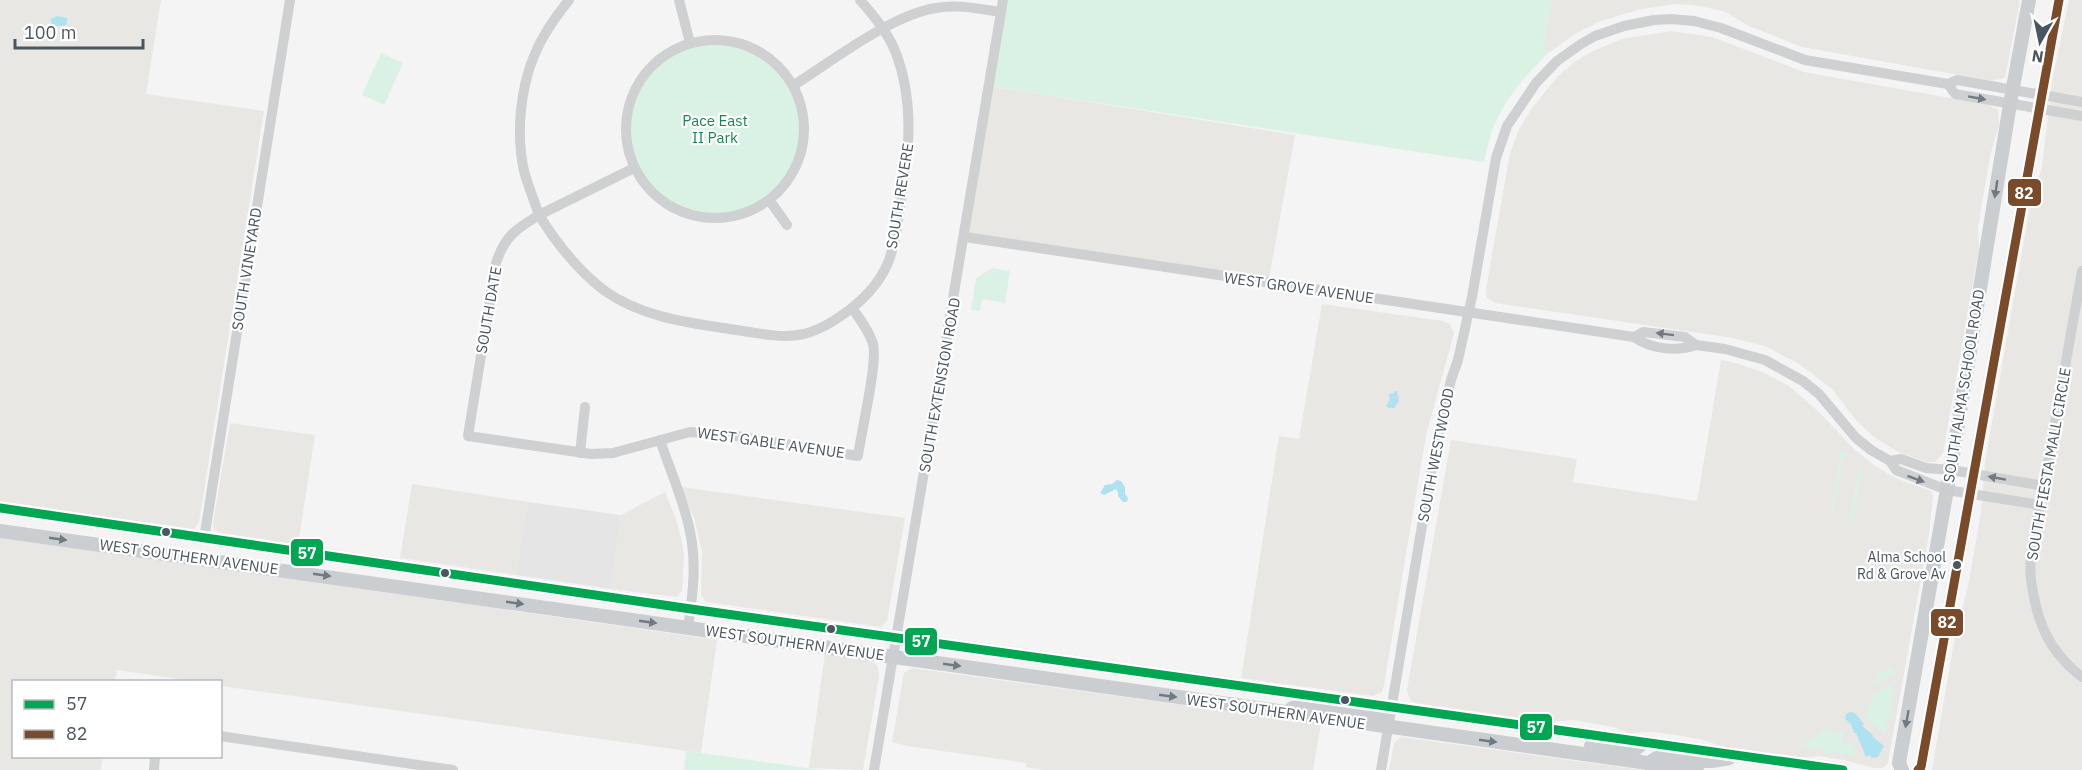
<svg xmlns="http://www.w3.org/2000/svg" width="2082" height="770" viewBox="0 0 2082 770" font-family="'IBM Plex Sans',sans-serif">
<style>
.commercial{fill:#e8e7e3}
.education{fill:#e6e5e6}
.green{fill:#d9f2e3}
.water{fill:#aee2f0}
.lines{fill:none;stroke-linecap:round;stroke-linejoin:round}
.minor{stroke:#ced0d2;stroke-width:10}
.major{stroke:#caced1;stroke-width:14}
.bus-1-casing{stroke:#fff;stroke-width:14}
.bus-2-casing{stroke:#fff;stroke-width:14}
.bus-1{stroke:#00a651;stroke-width:9}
.bus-2{stroke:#7a4b2a;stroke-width:9}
.oneway{fill:#727b83}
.oneway2{fill:#707a83}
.bus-dot{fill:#4a5661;stroke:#fff;stroke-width:2}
.labels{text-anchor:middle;stroke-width:4.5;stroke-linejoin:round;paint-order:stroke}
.bus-label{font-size:14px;fill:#4a5661;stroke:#fff;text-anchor:end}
.park-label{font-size:15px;fill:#17864f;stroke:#fff}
.street-label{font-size:15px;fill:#4a5661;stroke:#fff}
.line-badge{stroke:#fff;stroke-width:2}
.badge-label{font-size:16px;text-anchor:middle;font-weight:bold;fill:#fff}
</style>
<rect width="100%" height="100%" fill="#f4f4f4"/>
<g class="commercial">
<polygon points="0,0 161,0 146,94 264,111 199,522 195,529 0,503"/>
<polygon points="1551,0 2020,0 2006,73 2004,78 1992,81 1802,47 1747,25 1726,12 1700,6 1677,4 1641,9 1601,21 1575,34 1547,54 1543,49"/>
<polygon points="2069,0 2082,0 2082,770 1932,770 1953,647 1968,586 1981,513 1985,462 2030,207 2042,167 2052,82"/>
<polygon points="1671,31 1712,37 1804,72 1989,105 1998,110 1999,125 1990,156 1978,227 1979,249 1943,453 1935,462 1927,462 1898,452 1874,437 1856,420 1832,389 1823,382 1799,364 1765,346 1733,338 1495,303 1487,298 1486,289 1510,153 1519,129 1532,108 1559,75 1576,61 1593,51 1622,39"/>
<polygon points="989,86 1295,135 1268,284 965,237"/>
<polygon points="1322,304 1443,321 1450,324 1454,333 1426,435 1384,685 1382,692 1373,696 1241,678 1279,436 1299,439"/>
<polygon points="1721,360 1739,364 1762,372 1789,386 1820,413 1854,449 1871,463 1895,478 1931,491 1933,495 1929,534 1888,763 1883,768 1874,768 1844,760 1818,756 1802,758 1721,746 1700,739 1655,732 1629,733 1613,727 1573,720 1550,722 1415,703 1410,700 1407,690 1451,440 1577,459 1573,482 1697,501"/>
<polygon points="230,423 315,435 298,545 222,533 214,530 213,523"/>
<polygon points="412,484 528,502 516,575 400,558"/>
<polygon points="681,487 905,518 887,621 881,627 706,602 701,595 702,552 698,534 694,518"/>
<polygon points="665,492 676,519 682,542 684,557 682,591 677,597 611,589 621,515"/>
<polygon points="0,537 717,640 701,753 221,686 220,682 193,681 117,670 115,681 14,682 14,756 103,757 101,770 0,770"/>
<polygon points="825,653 867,660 876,664 878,667 879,676 863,770 809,768"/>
<polygon points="912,668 1321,724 1313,770 1043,770 1026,767 1026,763 907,746 892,742 904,673"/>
<polygon points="1401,737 1642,770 1389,770 1394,743"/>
</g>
<polygon class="education" points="528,502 621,515 611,589 516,575"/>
<g class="green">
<path d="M1003 0H1551L1543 48 1547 54C1526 76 1505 97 1494 126 1489 137 1487 150 1484 162L989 86Z"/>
<circle cx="715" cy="129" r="85"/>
<polygon points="381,53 403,63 384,105 362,95"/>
<polygon points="992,268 1010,271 1005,303 982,299 980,311 971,310 976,278"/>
<polygon points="1841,450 1846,452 1842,463 1832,516 1830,516"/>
<polygon points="1860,465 1863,467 1853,521 1849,520"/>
<polygon points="1889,668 1893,668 1892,674 1873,687 1879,671 1884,672"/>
<polygon points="1896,680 1892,690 1895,692 1890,699 1893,701 1888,708 1891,711 1887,719 1889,721 1885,727 1887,730 1885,735 1865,717 1874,695"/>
<polygon points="1833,729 1835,733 1844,731 1842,744 1850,743 1851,746 1854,746 1856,755 1851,756 1849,753 1840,755 1839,752 1824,754 1821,748 1808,749 1809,747 1800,748 1824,730"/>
<polygon points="686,751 701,753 821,770 684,770"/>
</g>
<g class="water">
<polygon points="57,16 67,18 67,24 63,26 51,26 51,19"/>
<polygon points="1395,391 1397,391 1399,401 1394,408 1389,408 1386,406 1390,400 1389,394 1394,393"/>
<polygon points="1117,480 1121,481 1125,487 1125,494 1128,498 1127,502 1123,502 1118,496 1118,492 1116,489 1104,495 1100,493 1105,485 1112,484"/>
<polygon points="1850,712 1855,713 1864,724 1862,726 1873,735 1872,736 1884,746 1878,757 1872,758 1869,755 1866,757 1856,733 1854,733 1851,724 1845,719 1846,714"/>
</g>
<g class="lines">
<g class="minor">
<path d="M569 0C556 16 542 36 534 56 520 90 516 135 524 171 528 186 534 200 539 215 516 229 505 236 496 263L468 436 591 454 613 453 690 432 731 435 858 456C861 433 878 362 873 344 869 331 860 319 852 308 867 296 879 283 887 265 895 247 897 227 900 207 909 155 915 104 896 53 888 33 874 16 860 0"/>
<polyline points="679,0 690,43"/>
<circle cx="715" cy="129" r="89"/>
<polyline points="1948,84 1955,94 2082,116"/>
<path d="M794 85C832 61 893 14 936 8 958 4 980 9 1001 12"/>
<path d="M632 169 539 215C557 244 577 270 605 291 643 318 691 323 736 330 758 333 782 339 804 334 823 329 837 319 852 308"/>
<polyline points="770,201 787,225"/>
<path d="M965 237 1634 337C1650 349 1677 352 1696 345"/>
<path d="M2082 271C2070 339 2058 407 2046 474 2040 506 2028 547 2031 579 2036 620 2048 651 2082 677"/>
<polyline points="1634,337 1643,332 1685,337 1696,345 1725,349 1765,360 1803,381 1819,394 1856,438 1871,450 1890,461 1896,470 1947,490 2040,505"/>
<path d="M660 440C671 473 687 508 692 543 696 571 692 600 688 628"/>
<polyline points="580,453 585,407"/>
<polyline points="1890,461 1901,459 1926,468 1951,470 2044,486"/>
<polyline points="204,539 290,0"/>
<polyline points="220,736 453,770"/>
<polyline points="154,770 155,756"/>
<polyline points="874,770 1003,0"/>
<polyline points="1381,770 1434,454 1451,380 1458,360 1472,297 1496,158 1507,126 1536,83 1557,61 1581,44 1595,36 1624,26 1654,20 1671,19 1694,21 1721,28 1805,60 1948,84 1957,80 2082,102"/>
</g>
<g class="major">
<polyline points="0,508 691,609 1843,770"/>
<polyline points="0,531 1697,770"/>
<polyline points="1292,708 1309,706 1380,716 1391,708"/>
<polyline points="1591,746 1633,751 1644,742"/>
<path d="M1649 764C1662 747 1691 762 1709 761 1716 761 1723 759 1729 758"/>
<polyline points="1902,770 1899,763 1952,461 2010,104 2029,0"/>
<polyline points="1918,770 1921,767 2059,0"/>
</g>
<g class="bus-1-casing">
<polyline id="bus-1" points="0,508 691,609 1843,770"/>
</g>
<g class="bus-2-casing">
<polyline id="bus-2" points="1918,770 1921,767 2059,0"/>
</g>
<use href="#bus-1" class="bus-1"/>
<use href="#bus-2" class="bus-2"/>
</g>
<defs><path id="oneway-solid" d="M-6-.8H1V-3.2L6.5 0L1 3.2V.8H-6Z" transform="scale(1.5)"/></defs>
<g class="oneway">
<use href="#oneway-solid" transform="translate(1977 98) rotate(10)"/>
<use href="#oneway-solid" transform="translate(1665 334) rotate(-173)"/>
<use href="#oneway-solid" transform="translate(1997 478) rotate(-170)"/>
<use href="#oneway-solid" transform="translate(1916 479) rotate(20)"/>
</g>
<g class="oneway2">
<use href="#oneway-solid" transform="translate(1996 189) rotate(99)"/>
<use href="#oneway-solid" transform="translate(58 539) rotate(8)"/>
<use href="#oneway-solid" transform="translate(322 575) rotate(8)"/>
<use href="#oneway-solid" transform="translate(515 603) rotate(8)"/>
<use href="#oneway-solid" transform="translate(648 622) rotate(8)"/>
<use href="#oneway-solid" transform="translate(952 665) rotate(8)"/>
<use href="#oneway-solid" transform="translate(1168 696) rotate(8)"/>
<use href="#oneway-solid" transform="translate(1907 719) rotate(100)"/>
<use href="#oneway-solid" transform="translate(1488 741) rotate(8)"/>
</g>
<g class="bus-dot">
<circle cx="166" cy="532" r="5"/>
<circle cx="1957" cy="565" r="5"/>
<circle cx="445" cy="573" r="5"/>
<circle cx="831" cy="629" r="5"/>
<circle cx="1345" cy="700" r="5"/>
</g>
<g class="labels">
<g class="bus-label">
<text x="1946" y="562">Alma School<tspan x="1946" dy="17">Rd &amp; Grove Av</tspan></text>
</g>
<g class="park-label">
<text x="715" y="126">Pace East<tspan x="715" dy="17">II Park</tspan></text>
</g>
<g class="street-label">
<text transform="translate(900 196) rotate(-81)" y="5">SOUTH REVERE</text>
<text transform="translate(247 269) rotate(-81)" y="5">SOUTH VINEYARD</text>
<text transform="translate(1299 288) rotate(8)" y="5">WEST GROVE AVENUE</text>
<text transform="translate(489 310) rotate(-80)" y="5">SOUTH DATE</text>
<text transform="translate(940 385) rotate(-80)" y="5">SOUTH EXTENSION ROAD</text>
<text transform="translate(1964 386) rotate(-81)" y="5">SOUTH ALMA SCHOOL ROAD</text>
<text transform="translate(771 443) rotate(8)" y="5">WEST GABLE AVENUE</text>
<text transform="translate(1436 455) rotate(-79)" y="5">SOUTH WESTWOOD</text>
<text transform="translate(2049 464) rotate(-80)" y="5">SOUTH FIESTA MALL CIRCLE</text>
<text transform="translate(189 557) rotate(8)" y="5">WEST SOUTHERN AVENUE</text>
<text transform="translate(795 643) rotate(8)" y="5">WEST SOUTHERN AVENUE</text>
<text transform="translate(1276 712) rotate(8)" y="5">WEST SOUTHERN AVENUE</text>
</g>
</g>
<g class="line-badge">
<rect x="2007" y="178" width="35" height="29" rx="6" fill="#7a4b2a"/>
<rect x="290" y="538" width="34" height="29" rx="6" fill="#00a651"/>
<rect x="1930" y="608" width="34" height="29" rx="6" fill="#7a4b2a"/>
<rect x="904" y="627" width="34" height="29" rx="6" fill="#00a651"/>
<rect x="1519" y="713" width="34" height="28" rx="6" fill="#00a651"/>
</g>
<g class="badge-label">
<text x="2024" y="199">82</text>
<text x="307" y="559">57</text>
<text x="1947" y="628">82</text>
<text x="921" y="647">57</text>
<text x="1536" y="733">57</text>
</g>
<rect x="12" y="680" width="210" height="78" fill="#ffffff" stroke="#b7bbc0" stroke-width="1.5"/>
<rect x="24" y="700" width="30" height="9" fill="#00a651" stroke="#b7bbc0" stroke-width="1.5"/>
<text x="66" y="710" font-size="18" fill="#4a5661">57</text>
<rect x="24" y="730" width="30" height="9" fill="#7a4b2a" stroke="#b7bbc0" stroke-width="1.5"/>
<text x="66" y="740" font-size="18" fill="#4a5661">82</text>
<g transform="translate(2040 42) rotate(189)" stroke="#ffffff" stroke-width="4.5" paint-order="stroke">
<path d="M0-4.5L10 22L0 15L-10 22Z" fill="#4a5661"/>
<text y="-9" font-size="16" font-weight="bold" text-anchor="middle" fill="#4a5661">N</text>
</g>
<path d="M15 39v9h128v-9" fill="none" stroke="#4a5661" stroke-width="3"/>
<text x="24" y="39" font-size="18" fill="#4a5661" stroke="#ffffff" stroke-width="4.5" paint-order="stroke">100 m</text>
</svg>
